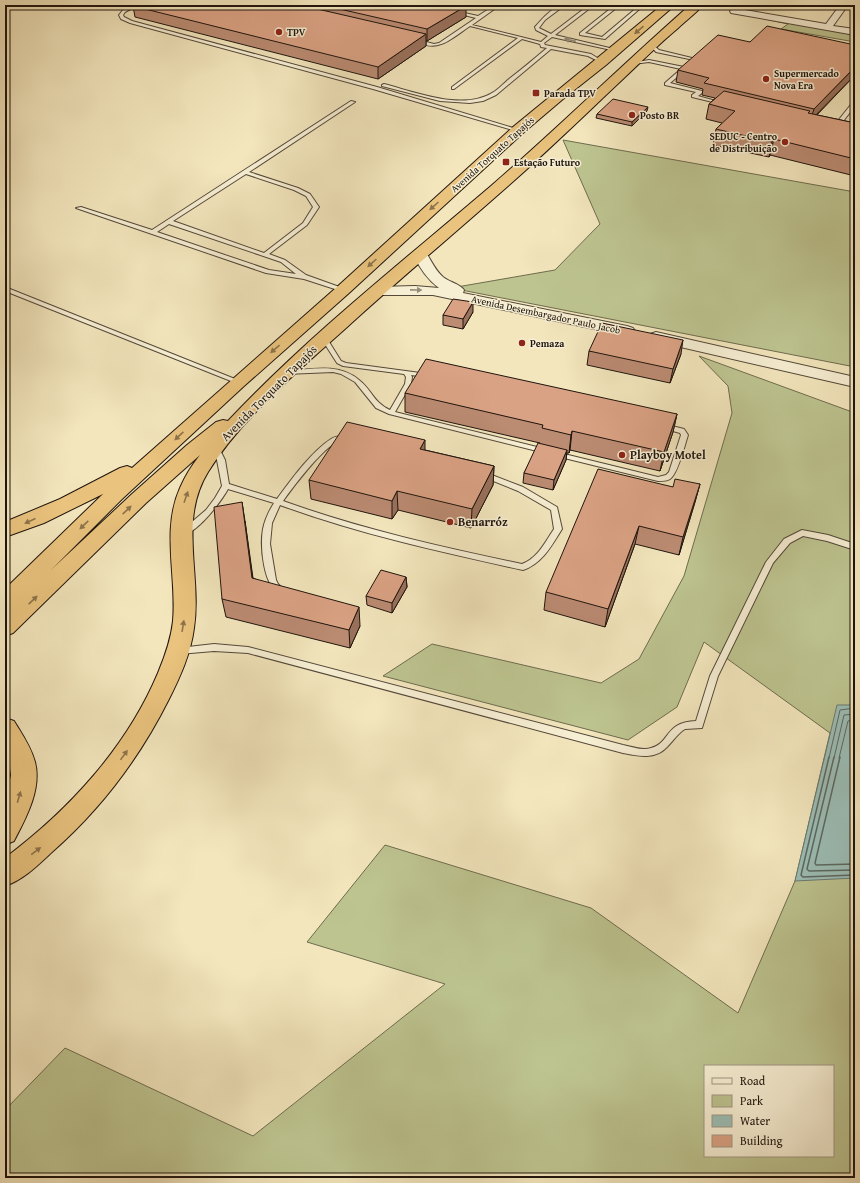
<svg xmlns="http://www.w3.org/2000/svg" width="860" height="1183" viewBox="0 0 860 1183" font-family="'Gentium Book Plus',serif">
<style>
.green{fill:#bdc490;stroke:#6e6c4e;fill-rule:evenodd}
.water{fill:#9cbeb6;stroke:#6a7a72}
.lines{fill:none;stroke-linecap:round;stroke-linejoin:round}
.shore-far1{stroke:#5d6962;stroke-width:1}
.shore{stroke:#5d6962;stroke-width:1.5}
.service-casing{stroke:#534839;stroke-width:2}
.minor-casing{stroke:#534839;stroke-width:2}
.tertiary-casing{stroke:#534839;stroke-width:2}
.trunk-casing{stroke:#1e140d;stroke-width:2}
.service{fill:#f7efd4;fill-rule:evenodd}
.minor{fill:#f7efd4;fill-rule:evenodd}
.tertiary{fill:#f7efd4;fill-rule:evenodd}
.trunk{fill:#eac37e;fill-rule:evenodd}
.wall{fill:#bb8b72;stroke:#1e140d}
.shaded-wall{fill:#99715c;stroke:#1e140d}
.building{fill:#daa284;stroke:#1e140d}
.oneway{fill:#8e744b}
.oneway2{fill:#958c7a}
.poi-dot{fill:#8f2418;stroke:#f7efd4;stroke-width:1.5}
.labels{text-anchor:middle;stroke-width:3;stroke-linejoin:round;paint-order:stroke}
.far-poi-label{font-size:10px;font-weight:bold;fill:#1e140d;stroke:#f7efd4;text-anchor:start}
.far-street-label{font-size:10px;fill:#1e140d;stroke:#f7efd4}
.street-label{font-size:12px;fill:#1e140d;stroke:#f7efd4}
.poi-label{font-size:12px;font-weight:bold;fill:#1e140d;stroke:#f7efd4;text-anchor:start}
</style>
<rect width="100%" height="100%" fill="#f3e6bd"/>
<filter id="stains"><feTurbulence type="fractalNoise" baseFrequency=".005" numOctaves="4"/><feColorMatrix values="0 0 0 0 .2 0 0 0 0 .09 0 0 0 0 .02 0 0 0 .5 -.17"/></filter>
<radialGradient id="worn" r=".72"><stop offset=".6" stop-color="#630" stop-opacity="0"/><stop offset="1" stop-color="#630" stop-opacity=".3"/></radialGradient>
<g class="green">
<polygon points="737,13 855,34 855,42 781,29 788,24"/>
<polygon points="563,140 855,192 855,367 451,288 555,270 600,224"/>
<path d="M699 356 855 413V1178H5V1110L65 1048 253 1136 445 984 307 942 385 845 591 908 738 1013 795 881 830 733 704 642 677 707 628 740 383 676 432 644 601 683 639 659 684 576 732 413 728 386ZM705 1066H833V1156H705Z"/>
</g>
<polygon class="water" points="837,705 855,705 855,878 795,881"/>
<g class="lines">
<g class="shore-far1">
<polyline points="829,758 840,710 855,708"/>
<polyline points="834,758 844,715 855,714"/>
<polyline points="839,758 848,721 855,720"/>
</g>
<g class="shore">
<polyline points="829,757 801,875 803,877 855,875"/>
<polyline points="834,757 807,869 809,871 855,870"/>
<polyline points="840,757 815,863 816,865 855,864"/>
</g>
<g class="service-casing">
<g id="service">
<polygon points="133,5 138,5 125,12 123,15 124,17 132,21 377,87 520,130 516,131 373,89 130,23 121,19 119,15 123,10"/>
<path d="M495 5H500L472 25 541 42 548 36 536 30 535 27C542 19 554 5 565 5L545 20 539 28 551 34 589 5H594L555 35 618 50 616 51 552 37 544 43 545 45 591 54 604 62 602 63 588 56 551 49 496 95 483 101 470 103 440 101 382 86V85L384 84C415 92 462 111 492 93 498 90 503 84 509 79 522 69 534 59 547 48L541 47 540 44 522 39 454 89H452V87L518 38 470 26C449 40 438 54 413 40L415 39 434 44 439 43 476 18 456 13V11L478 16Z"/>
<polygon points="615,5 620,5 585,33 602,37 640,5 644,5 605,39 580,35 580,33"/>
<polygon points="652,44 659,50 696,59 694,60 656,52 650,45"/>
<polygon points="649,60 684,67 688,66 688,68 670,83 702,91 702,93 698,96 723,103 721,104 692,97 692,95 696,92 665,85 665,83 681,69 649,62 633,64 631,63"/>
<path d="M351 101 355 102 249 172 298 188 310 194 319 207 307 225 269 254 285 260 306 275 345 289V291H341L304 279 266 273 76 208 81 207 152 230ZM246 174 294 190 306 196 313 207 303 223 264 253 173 221ZM169 224 281 262 296 274 269 270 157 232Z"/>
<polygon points="853,102 855,102 855,106 837,129 833,129 833,127"/>
<polygon points="5,287 240,381 241,382 238,384 236,383 5,291"/>
<path d="M324 336 326 337 341 361 346 363 428 374V376L426 377 411 375 412 377 411 384 395 412 545 449 549 451 545 453 389 414 376 408 355 382 341 374 333 372 286 374 285 373 288 371C312 369 340 363 359 380 372 390 373 402 390 410L405 384 406 377 404 374 343 366 337 363 321 338Z"/>
<path d="M662 424H664L684 429 688 435C685 444 678 474 670 479 667 481 662 481 658 481L556 456 552 454 556 452 658 477 666 475 669 472 681 435 680 433 662 428 661 426Z"/>
<path d="M346 435 349 437 348 439C345 440 340 440 336 442 319 453 295 484 283 501 361 529 441 547 522 564 538 558 545 542 554 529L551 510 518 491 481 476 480 474 481 472H484L523 487 557 507 562 529C552 545 542 564 523 570 441 552 359 534 280 505L272 523 270 544 276 580 278 584 285 591 281 594C263 588 260 545 263 529 265 519 269 511 274 503L228 489C222 500 195 537 181 534L180 532 206 510 215 498 222 486 217 460 212 448 214 446H218L225 460 229 484 277 499C291 480 311 452 331 439 335 436 341 436 346 435Z"/>
<path d="M802 530 828 535 855 544V550L827 541 803 536 790 543 773 563 718 676 702 728 685 729 682 731C676 736 672 742 667 747 655 760 638 756 623 753L248 653 214 651 179 654 176 653 175 651 176 649 179 648 214 644 248 647 623 745C632 747 643 751 651 748 671 743 664 722 696 721L710 676 766 562 784 539Z"/>
</g>
</g>
<g class="minor-casing">
<polygon id="minor" points="734,5 742,5 739,9 826,24 840,5 848,5 833,26 855,29 855,35 731,13 730,11"/>
</g>
<g class="tertiary-casing">
<g id="tertiary">
<path d="M420 250 425 251C431 260 435 270 443 277 449 282 460 284 464 290L463 293 627 326 633 328 635 331 633 334 627 336 433 295H377L372 294 370 291 372 288 377 287 415 286 439 288C427 279 419 267 413 254L415 251Z"/>
<polygon points="656,332 855,377 855,387 650,340 648,337 650,334"/>
</g>
</g>
<g class="trunk-casing">
<g id="trunk">
<path d="M662 5H675L606 65 563 99 523 133 349 293 244 386 122 499 51 570 132 494 187 445 216 422 223 420 228 421C308 336 402 262 491 186 559 127 623 64 690 5H703C695 14 685 21 677 29 659 44 642 61 625 77 592 108 560 139 527 169 467 223 405 274 346 328 299 370 241 419 208 472 178 521 202 575 194 628 191 653 180 677 169 699 140 757 101 809 52 852 38 865 23 880 5 886V858C69 810 127 747 158 673 165 656 171 639 173 621 177 577 161 530 180 488 185 476 192 465 200 455L146 503 13 633 5 636V613L10 609 5 610V589L103 494 44 523 5 537V522L60 499 120 468 127 466 132 468 337 287 513 127Z"/>
<path d="M5 718 14 721C22 734 31 747 35 762 42 789 26 818 14 841L5 845V804L11 775 9 762 5 750Z"/>
</g>
</g>
<use href="#service" class="service"/>
<use href="#minor" class="minor"/>
<use href="#tertiary" class="tertiary"/>
<use href="#trunk" class="trunk"/>
</g>
<g class="wall">
<polygon points="135,5 464,5 466,17 427,41 426,41 426,46 378,79 135,17 133,6"/>
<polygon points="750,42 855,45 855,75 817,115 855,123 855,176 770,155 769,157 713,145 716,129 722,123 706,119 709,104 715,98 702,95 703,89 676,82 678,70"/>
<polygon points="647,111 632,126 596,118 597,114"/>
<polygon points="473,312 463,329 443,325 443,315"/>
<polygon points="589,351 681,354 670,383 587,365"/>
<polygon points="405,393 677,414 673,432 660,471 570,450 569,453 567,453 566,460 553,490 523,483 524,473 540,443 405,412"/>
<polygon points="425,450 494,466 493,485 471,528 398,510 392,519 311,499 309,480"/>
<polygon points="700,484 695,502 679,555 635,544 605,627 544,610 546,592 673,487"/>
<polygon points="245,521 253,578 360,626 350,648 226,617 222,599"/>
<polygon points="406,577 407,587 392,613 367,605 366,596"/>
</g>
<g class="shaded-wall">
<polygon points="466,6 466,17 427,41 427,29"/>
<polygon points="426,34 426,46 378,79 378,67"/>
<polygon points="855,67 855,75 810,121 814,109"/>
<polygon points="648,107 647,111 632,126 632,122"/>
<polygon points="774,139 770,155 769,157 772,142"/>
<polygon points="473,302 473,312 463,329 463,319"/>
<polygon points="683,340 681,354 670,383 673,369"/>
<polygon points="677,414 673,432 660,471 664,452"/>
<polygon points="572,431 570,450 569,453 571,435"/>
<polygon points="425,440 425,459 420,449"/>
<polygon points="567,450 566,460 553,490 554,480"/>
<polygon points="494,466 493,485 471,528 472,509"/>
<polygon points="700,484 695,502 679,555 683,537"/>
<polygon points="397,491 398,510 392,519 392,501"/>
<polygon points="242,502 245,521 255,597 252,578"/>
<polygon points="639,526 635,544 605,627 608,609"/>
<polygon points="406,577 407,587 392,613 392,603"/>
<polygon points="359,607 360,626 350,648 349,630"/>
</g>
<g class="building">
<polygon points="135,5 300,5 426,34 378,67 133,6"/>
<polygon points="322,5 464,5 466,6 427,29"/>
<polygon points="767,26 855,45 855,67 814,109 704,83 709,78 678,70 718,35 750,42"/>
<polygon points="724,91 810,111 808,113 855,123 855,159 774,139 772,142 716,129 735,111 709,104"/>
<polygon points="613,99 648,107 632,122 597,114"/>
<polygon points="453,299 473,302 463,319 443,315"/>
<polygon points="602,323 683,340 673,369 589,351"/>
<polygon points="426,359 677,414 664,452 572,431 571,435 542,428 543,425 405,393"/>
<polygon points="347,422 425,440 420,449 494,466 472,509 397,491 392,501 309,480"/>
<polygon points="538,443 567,450 554,480 524,473"/>
<polygon points="598,469 673,487 675,479 700,484 683,537 639,526 608,609 546,592"/>
<polygon points="242,502 252,578 359,607 349,630 222,599 214,507"/>
<polygon points="381,570 406,577 392,603 366,596"/>
</g>
<defs><path id="oneway-solid" d="M-6-.8H1V-3.2L6.5 0L1 3.2V.8H-6Z"/></defs>
<g class="oneway">
<use href="#oneway-solid" transform="translate(639 30) rotate(139)"/>
<use href="#oneway-solid" transform="translate(434 206) rotate(138)"/>
<use href="#oneway-solid" transform="translate(372 263) rotate(138)"/>
<use href="#oneway-solid" transform="translate(275 349) rotate(139)"/>
<use href="#oneway-solid" transform="translate(179 436) rotate(137)"/>
<use href="#oneway-solid" transform="translate(186 497) rotate(-71)"/>
<use href="#oneway-solid" transform="translate(127 510) rotate(-43)"/>
<use href="#oneway-solid" transform="translate(30 521) rotate(156)"/>
<use href="#oneway-solid" transform="translate(84 525) rotate(136)"/>
<use href="#oneway-solid" transform="translate(33 600) rotate(-43)"/>
<use href="#oneway-solid" transform="translate(183 626) rotate(-81)"/>
<use href="#oneway-solid" transform="translate(124 755) rotate(-54)"/>
<use href="#oneway-solid" transform="translate(19 797) rotate(-74)"/>
<use href="#oneway-solid" transform="translate(36 851) rotate(-37)"/>
</g>
<g class="oneway2">
<use href="#oneway-solid" transform="translate(570 40) rotate(-167)"/>
<use href="#oneway-solid" transform="translate(416 290) rotate(1)"/>
</g>
<g class="poi-dot">
<circle cx="279" cy="32" r="4"/>
<circle cx="766" cy="79" r="4"/>
<rect x="532" y="89" width="8" height="8" rx="2"/>
<circle cx="632" cy="115" r="4"/>
<circle cx="785" cy="142" r="4"/>
<rect x="502" y="158" width="8" height="8" rx="2"/>
<circle cx="522" cy="343" r="4"/>
<circle cx="622" cy="455" r="4"/>
<circle cx="450" cy="522" r="4"/>
</g>
<g class="labels">
<g class="far-poi-label">
<text x="287" y="36">TPV</text>
<text x="774" y="77">Supermercado<tspan x="774" dy="12">Nova Era</tspan></text>
<text x="544" y="97">Parada TPV</text>
<text x="640" y="119">Posto BR</text>
<text x="777" y="140" text-anchor="end">SEDUC - Centro<tspan x="777" dy="12">de Distribuição</tspan></text>
<text x="514" y="166">Estação Futuro</text>
<text x="530" y="347">Pemaza</text>
</g>
<g class="far-street-label">
<text transform="translate(492 154) rotate(-42)" y="4">Avenida Torquato Tapajós</text>
<text transform="translate(546 314) rotate(12)" y="4">Avenida Desembargador Paulo Jacob</text>
</g>
<g class="street-label">
<text transform="translate(269 393) rotate(-45)" y="4">Avenida Torquato Tapajós</text>
</g>
<g class="poi-label">
<text x="630" y="459">Playboy Motel</text>
<text x="458" y="526">Benarróz</text>
</g>
</g>
<rect width="860" height="1183" fill="none" stroke="#f3e6bd" stroke-width="20"/>
<rect x="6" y="6" width="848" height="1171" fill="none" stroke="#1e140d" stroke-width="2"/>
<rect x="10" y="10" width="840" height="1163" fill="none" stroke="#1e140d"/>
<rect x="704" y="1065" width="130" height="92" fill="#f7efd4" stroke="#a09784"/>
<rect x="712" y="1078" width="20" height="6" fill="#f7efd4" stroke="#a09784"/>
<text x="740" y="1085" font-size="12" fill="#1e140d">Road</text>
<rect x="712" y="1095" width="20" height="12" fill="#bdc490" stroke="#a09784"/>
<text x="740" y="1105" font-size="12" fill="#1e140d">Park</text>
<rect x="712" y="1115" width="20" height="12" fill="#9cbeb6" stroke="#a09784"/>
<text x="740" y="1125" font-size="12" fill="#1e140d">Water</text>
<rect x="712" y="1135" width="20" height="12" fill="#daa284" stroke="#a09784"/>
<text x="740" y="1145" font-size="12" fill="#1e140d">Building</text>
<rect width="100%" height="100%" filter="url(#stains)"/>
<rect width="100%" height="100%" fill="url(#worn)"/>
</svg>
